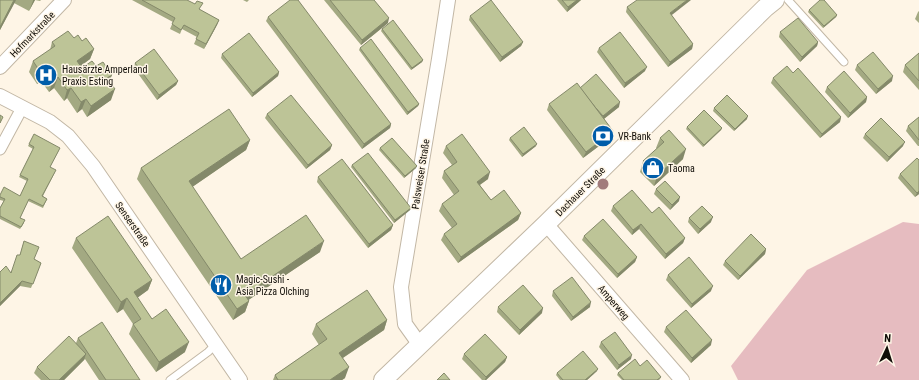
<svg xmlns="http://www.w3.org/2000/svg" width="919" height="380" viewBox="0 0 919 380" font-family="'Roboto Condensed',sans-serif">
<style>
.green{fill:#e6bcc0}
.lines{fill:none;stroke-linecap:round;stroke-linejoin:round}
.service-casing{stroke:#c2b7a5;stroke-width:9}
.pedestrian-casing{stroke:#c2b7a5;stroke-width:13}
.minor-casing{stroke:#c2b7a5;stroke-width:16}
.tertiary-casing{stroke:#c2b7a5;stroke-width:20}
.service{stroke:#fff;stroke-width:7}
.pedestrian{stroke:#fff;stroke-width:11}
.minor{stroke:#fff;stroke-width:14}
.tertiary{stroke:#fff;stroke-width:18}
.tree{fill:#a27c7c}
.wall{fill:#a3a982}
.shaded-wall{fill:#84896a}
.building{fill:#bdc497;stroke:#84896a}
.labels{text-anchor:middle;stroke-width:3;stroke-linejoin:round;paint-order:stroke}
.street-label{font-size:10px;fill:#100d07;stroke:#fef5e6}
.poi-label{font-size:10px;fill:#100d07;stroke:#fef5e6;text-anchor:start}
</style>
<rect width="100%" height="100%" fill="#fef5e6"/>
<polygon class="green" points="903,222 919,224 919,380 738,380 731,366 807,270"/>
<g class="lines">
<g class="service-casing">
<g id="service">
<polyline points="788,0 844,62"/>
<polyline points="170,380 208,352 216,344"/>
</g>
</g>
<g class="pedestrian-casing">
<polyline id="pedestrian" points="0,149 22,108"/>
</g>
<g class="minor-casing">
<g id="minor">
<polyline points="0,67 64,0"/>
<polyline points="0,96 50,122 68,136 93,166 240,380"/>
<polyline points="546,224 682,380"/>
<polyline points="420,345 405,324 401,287 439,59 448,0"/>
</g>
</g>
<g class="tertiary-casing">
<polyline id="tertiary" points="383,380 546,224 765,8 775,0"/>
</g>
<use href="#service" class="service"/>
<use href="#pedestrian" class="pedestrian"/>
<use href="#minor" class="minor"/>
<use href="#tertiary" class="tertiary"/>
</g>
<circle class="tree" cx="603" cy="184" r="5.5"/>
<g class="wall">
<polygon points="0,0 41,0 40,1 35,0 29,11 14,3 0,30"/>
<polygon points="132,0 187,0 200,10 219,20 217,25 204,49 194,44 197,37 182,29 180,34 170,29 173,22"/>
<polygon points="243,0 249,0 247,2"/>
<polygon points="324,0 374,0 388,23 361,45"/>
<polygon points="557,0 581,0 567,12"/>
<polygon points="627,7 671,15 693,44 692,49 668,67 626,12"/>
<polygon points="809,10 837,15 836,17 823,28 808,12"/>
<polygon points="919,11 919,23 915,19 918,12"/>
<polygon points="470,16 523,42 521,46 500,62 469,20"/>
<polygon points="268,17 391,124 390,128 362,149 266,21"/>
<polygon points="382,29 423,60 422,62 411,70 381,31"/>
<polygon points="780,32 818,42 817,46 800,62 779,37"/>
<polygon points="74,38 82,41 94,49 90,59 81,66 82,68 96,66 109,81 111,100 87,117 82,109 77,113 67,98 64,101 54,88 49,92 41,81 37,84 29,72 33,61 50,50 52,42"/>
<polygon points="360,48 419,104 418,106 407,115 359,50"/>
<polygon points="599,48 645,71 624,88 597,52"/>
<polygon points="919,53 919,90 903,72 905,65"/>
<polygon points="222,54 279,72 278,76 252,97 221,58"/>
<polygon points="135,63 178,81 176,85 157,100 134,68"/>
<polygon points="857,65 892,81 876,94 855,70"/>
<polygon points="793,73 841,117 840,122 820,138 771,83 773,78"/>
<polygon points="827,87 867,97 866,102 848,118 825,92"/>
<polygon points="580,88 619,107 604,119 613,131 611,137 583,158 547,110 549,104"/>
<polygon points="714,108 747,119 734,131 713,111"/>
<polygon points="267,114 332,145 330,150 306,169 265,118"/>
<polygon points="919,117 919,146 918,146 906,131 908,126"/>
<polygon points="687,127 722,128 721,130 703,147 686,129"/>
<polygon points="865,134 903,146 887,162 863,138"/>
<polygon points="510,138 536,146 522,157 509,140"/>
<polygon points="660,138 683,159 654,186 640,172 643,161 657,149 656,148"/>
<polygon points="250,140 246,150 192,187 241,259 320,252 248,300 249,301 245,312 233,320 137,179 141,168"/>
<polygon points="29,144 59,150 50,167 55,172 43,196 47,199 46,201 43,208 28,201 20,218 24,223 20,229 0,219 0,208 4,201 0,200 0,195 20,196 27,181 19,177 33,149 28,146"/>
<polygon points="446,146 488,179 480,185 491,200 521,213 518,220 458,263 441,240 444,234 452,228 439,211 442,204 454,195 442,178 444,171 452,165 443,153"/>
<polygon points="380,148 416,168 404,178 379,150"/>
<polygon points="352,165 411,208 410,210 394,223 351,167"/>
<polygon points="900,174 919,194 915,197 898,178"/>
<polygon points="318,177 393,225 391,230 368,248 317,182"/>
<polygon points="656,189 679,201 670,210 654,194"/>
<polygon points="613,206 652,213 685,238 683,243 665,259 639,229 632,235 611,211"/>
<polygon points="689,218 711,222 698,234 688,222"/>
<polygon points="584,236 637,257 635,262 617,278 582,240"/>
<polygon points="76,238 152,280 148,290 137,298 152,319 185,352 156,372 129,334 133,324 123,309 117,313 72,248"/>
<polygon points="24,241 34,259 41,263 31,288 20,286 0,306 0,272 11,272 20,255"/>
<polygon points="766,249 765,254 738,280 723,265 725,261"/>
<polygon points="668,275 711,291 691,308 666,280"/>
<polygon points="553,291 590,307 571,321 552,296"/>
<polygon points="498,307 542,313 519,335 497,312"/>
<polygon points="387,320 384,330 343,358 345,378 342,380 273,380 275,375 319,345 312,334 316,324"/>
<polygon points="666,327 711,345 691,363 664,332"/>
<polygon points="78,338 140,380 99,380 85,359 64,380 41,380 34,373 37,367 76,343"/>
<polygon points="601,342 631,359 617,370 599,347"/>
<polygon points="464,354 507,357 505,362 486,380 482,380 462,359"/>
<polygon points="640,366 661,377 660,379 659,380 622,380 617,375 618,373"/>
<polygon points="597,371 587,380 560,380 556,375 557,373"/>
</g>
<g class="shaded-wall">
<polygon points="14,0 16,0 14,4 0,30 0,27"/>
<polygon points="33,0 35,0 29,11 33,1"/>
<polygon points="577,0 581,0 567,12 568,7"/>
<polygon points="687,0 691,0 668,18 670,13"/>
<polygon points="837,15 836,17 823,28 824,26"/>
<polygon points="389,18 388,23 361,45 362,40"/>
<polygon points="219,20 217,25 204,49 206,44"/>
<polygon points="523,42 521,46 500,62 502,57"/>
<polygon points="818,42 817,46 800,62 802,57"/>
<polygon points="693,44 692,49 668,67 670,62"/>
<polygon points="94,49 90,59 73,71 77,61"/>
<polygon points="423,60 422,62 411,70 412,68"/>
<polygon points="647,67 645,71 624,88 625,83"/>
<polygon points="45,70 41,81 37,84 41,73"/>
<polygon points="279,72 278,76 252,97 253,93"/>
<polygon points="112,75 108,85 107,78"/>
<polygon points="893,76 892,81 876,94 878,89"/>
<polygon points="58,77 54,88 49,92 53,81"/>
<polygon points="178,81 176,85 157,100 159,95"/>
<polygon points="71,88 67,98 64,101 67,90"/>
<polygon points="115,89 111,100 87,117 91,106"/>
<polygon points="867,97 866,102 848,118 850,113"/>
<polygon points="86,99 82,109 77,113 81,102"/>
<polygon points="620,102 619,107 601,121 603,116"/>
<polygon points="419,104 418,106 407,115 408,112"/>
<polygon points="748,116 747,119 734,131 735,129"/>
<polygon points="841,117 840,122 820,138 822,134"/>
<polygon points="391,124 390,128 362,149 364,144"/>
<polygon points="722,128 721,130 703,147 704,145"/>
<polygon points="613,131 611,137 583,158 586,152"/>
<polygon points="250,140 246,150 185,192 189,181"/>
<polygon points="905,142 903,146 887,162 889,157"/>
<polygon points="537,144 536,146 522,157 523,154"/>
<polygon points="332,145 330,150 306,169 308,165"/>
<polygon points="686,149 683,159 654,186 657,176"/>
<polygon points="417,166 416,168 404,178 405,176"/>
<polygon points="490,172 488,179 475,188 477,182"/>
<polygon points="919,191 919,194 915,197 917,193"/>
<polygon points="680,197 679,201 670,210 672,205"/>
<polygon points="411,208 410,210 394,223 395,220"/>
<polygon points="521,213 518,220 458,263 461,257"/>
<polygon points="713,217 711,222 698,234 700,229"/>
<polygon points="641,224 639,229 632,235 633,230"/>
<polygon points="393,225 391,230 368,248 369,244"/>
<polygon points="685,238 683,243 665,259 666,254"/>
<polygon points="324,241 320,252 241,305 245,295"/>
<polygon points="766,249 765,254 738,280 740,276"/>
<polygon points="637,257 635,262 617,278 618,274"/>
<polygon points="152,280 148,290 130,303 134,292"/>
<polygon points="22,281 20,286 0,306 0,303"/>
<polygon points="713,286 711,291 691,308 692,304"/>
<polygon points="127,298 123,309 117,313 121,302"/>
<polygon points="249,301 245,312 233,320 237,309"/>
<polygon points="591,302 590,307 571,321 573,317"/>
<polygon points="543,308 542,313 519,335 520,330"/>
<polygon points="387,320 384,330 335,363 339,353"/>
<polygon points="712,340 711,345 691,363 692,358"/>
<polygon points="189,342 185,352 156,372 159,362"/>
<polygon points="86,354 84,360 64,380 59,380"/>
<polygon points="632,355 631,359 617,370 619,365"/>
<polygon points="507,357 505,362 486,380 485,380 486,377"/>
<polygon points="349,367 345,378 342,380 330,380"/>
<polygon points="598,369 597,371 587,380 585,380"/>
</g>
<g class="building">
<polygon points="0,0 14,0 0,27"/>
<polygon points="142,0 187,0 195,4 197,1 203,3 199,9 219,20 206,44 196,39 199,33 184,25 181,30 172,24 175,18"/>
<polygon points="290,0 298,0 391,124 364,144 268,17"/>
<polygon points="330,0 374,0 389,18 362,40"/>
<polygon points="491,0 523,42 502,57 470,16"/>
<polygon points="562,0 577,0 568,7"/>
<polygon points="637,0 687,0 670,13 693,44 670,62 627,7"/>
<polygon points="820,0 824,0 837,15 824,26 809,10"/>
<polygon points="798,18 818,42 802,57 780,32"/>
<polygon points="393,20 423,60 412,68 382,29"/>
<polygon points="68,31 74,38 78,35 82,41 86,38 94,49 77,61 82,68 92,61 96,66 103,62 112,75 107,78 115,89 91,106 86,99 81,102 71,88 67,90 58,77 53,81 45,70 41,73 33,61 55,46 52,42"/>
<polygon points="620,32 647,67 625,83 599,48"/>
<polygon points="249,33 279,72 253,93 222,54"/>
<polygon points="371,39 419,104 408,112 360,48"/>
<polygon points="154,49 178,81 159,95 135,63"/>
<polygon points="873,52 893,76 878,89 857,65"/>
<polygon points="919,53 919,81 905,65"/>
<polygon points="787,66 793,73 798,68 841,117 822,134 773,78"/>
<polygon points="844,71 867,97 850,113 827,87"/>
<polygon points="596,74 620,102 603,116 595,107 580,88"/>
<polygon points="577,83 613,131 586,152 549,104"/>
<polygon points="291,95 332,145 308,165 267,114"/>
<polygon points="727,95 748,116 735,129 714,108"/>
<polygon points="229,109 250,140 189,181 241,259 306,215 324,241 245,295 249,301 237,309 141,168"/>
<polygon points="704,110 722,128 704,145 687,127"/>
<polygon points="0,115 3,117 0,123"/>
<polygon points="919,117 919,140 908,126"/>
<polygon points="881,118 905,142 889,157 865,134"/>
<polygon points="524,127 537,144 523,154 510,138"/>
<polygon points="669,130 686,149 657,176 643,161 664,142 660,138"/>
<polygon points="34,134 60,148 50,167 56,170 42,196 47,199 43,206 29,199 20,218 25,220 21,227 0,216 0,208 5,199 0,197 0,195 4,187 20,196 28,179 20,175 34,147 29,144"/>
<polygon points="462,134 490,172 477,182 491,200 504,190 521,213 461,257 444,234 457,224 442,204 459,191 444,171 457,162 446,146"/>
<polygon points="392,138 417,166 405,176 380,148"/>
<polygon points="368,153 411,208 395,220 352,165"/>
<polygon points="917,158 919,160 919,191 917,193 900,174"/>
<polygon points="342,159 393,225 369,244 318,177"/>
<polygon points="665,181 680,197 672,205 656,189"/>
<polygon points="632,190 652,213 659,207 685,238 666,254 641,224 633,230 613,206"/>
<polygon points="702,206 713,217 700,229 689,218"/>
<polygon points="108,216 152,280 134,292 152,319 166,309 189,342 159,362 133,324 141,319 127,298 121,302 76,238"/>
<polygon points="603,219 637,257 618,274 584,236"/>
<polygon points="751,234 766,249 740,276 725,261"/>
<polygon points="24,241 39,247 34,259 41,263 33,284 22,281 0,303 0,272 6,266 11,273 17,255 20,255"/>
<polygon points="689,257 713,286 692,304 668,275"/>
<polygon points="572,277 591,302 573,317 553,291"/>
<polygon points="523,285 543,308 520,330 498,307"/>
<polygon points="367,290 387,320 339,353 349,367 330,380 278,380 275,375 327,339 316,324"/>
<polygon points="686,310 712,340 692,358 666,327"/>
<polygon points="102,322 140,380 106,380 78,338"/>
<polygon points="615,332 632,355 619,365 601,342"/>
<polygon points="485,334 507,357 486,377 464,354"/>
<polygon points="69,336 86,354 59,380 50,380 37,367"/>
<polygon points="583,351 598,369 585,380 563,380 557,373"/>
<polygon points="635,359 640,366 647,360 661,377 657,380 624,380 618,373"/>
<polygon points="444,373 450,380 437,380"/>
</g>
<defs>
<g id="hospital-disc" transform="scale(1.15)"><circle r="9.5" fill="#005daa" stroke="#fef5e6"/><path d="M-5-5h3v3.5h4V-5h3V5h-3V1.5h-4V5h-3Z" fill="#fff"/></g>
<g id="bank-disc" transform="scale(1.15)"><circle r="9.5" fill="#005daa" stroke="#fef5e6"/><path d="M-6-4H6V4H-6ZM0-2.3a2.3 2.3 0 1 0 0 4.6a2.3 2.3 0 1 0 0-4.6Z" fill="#fff"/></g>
<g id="shop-disc" transform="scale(1.15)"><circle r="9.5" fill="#005daa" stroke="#fef5e6"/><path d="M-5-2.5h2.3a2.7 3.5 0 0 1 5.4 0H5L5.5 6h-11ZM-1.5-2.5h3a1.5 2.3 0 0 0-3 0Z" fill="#fff"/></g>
<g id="restaurant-disc" transform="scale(1.15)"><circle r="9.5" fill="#005daa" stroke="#fef5e6"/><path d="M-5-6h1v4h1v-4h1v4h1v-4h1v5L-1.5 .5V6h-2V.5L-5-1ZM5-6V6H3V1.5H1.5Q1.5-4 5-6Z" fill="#fff"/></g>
</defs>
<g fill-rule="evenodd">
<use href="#hospital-disc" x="46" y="75"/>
<use href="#bank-disc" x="603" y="136"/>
<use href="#shop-disc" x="653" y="168"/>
<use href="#restaurant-disc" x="221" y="285"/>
</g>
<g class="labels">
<g class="street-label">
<text transform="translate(32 34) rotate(-46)" y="4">Hofmarkstraße</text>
<text transform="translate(420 174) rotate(-81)" y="4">Palsweiser Straße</text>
<text transform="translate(580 191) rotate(-45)" y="4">Dachauer Straße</text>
<text transform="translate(133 224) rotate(55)" y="4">Senserstraße</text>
<text transform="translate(614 302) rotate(49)" y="4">Amperweg</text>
</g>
<g class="poi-label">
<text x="62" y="73">Hausärzte Amperland<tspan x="62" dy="12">Praxis Esting</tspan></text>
<text x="618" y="140">VR-Bank</text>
<text x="668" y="172">Taoma</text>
<text x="236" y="283">Magic-Sushi -<tspan x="236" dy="12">Asia Pizza Olching</tspan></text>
</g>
</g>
<g transform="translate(887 348) rotate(4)" stroke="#fef5e6" stroke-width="3" paint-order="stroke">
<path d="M0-3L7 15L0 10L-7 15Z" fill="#100d07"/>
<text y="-6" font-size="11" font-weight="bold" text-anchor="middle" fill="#100d07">N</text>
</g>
</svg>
